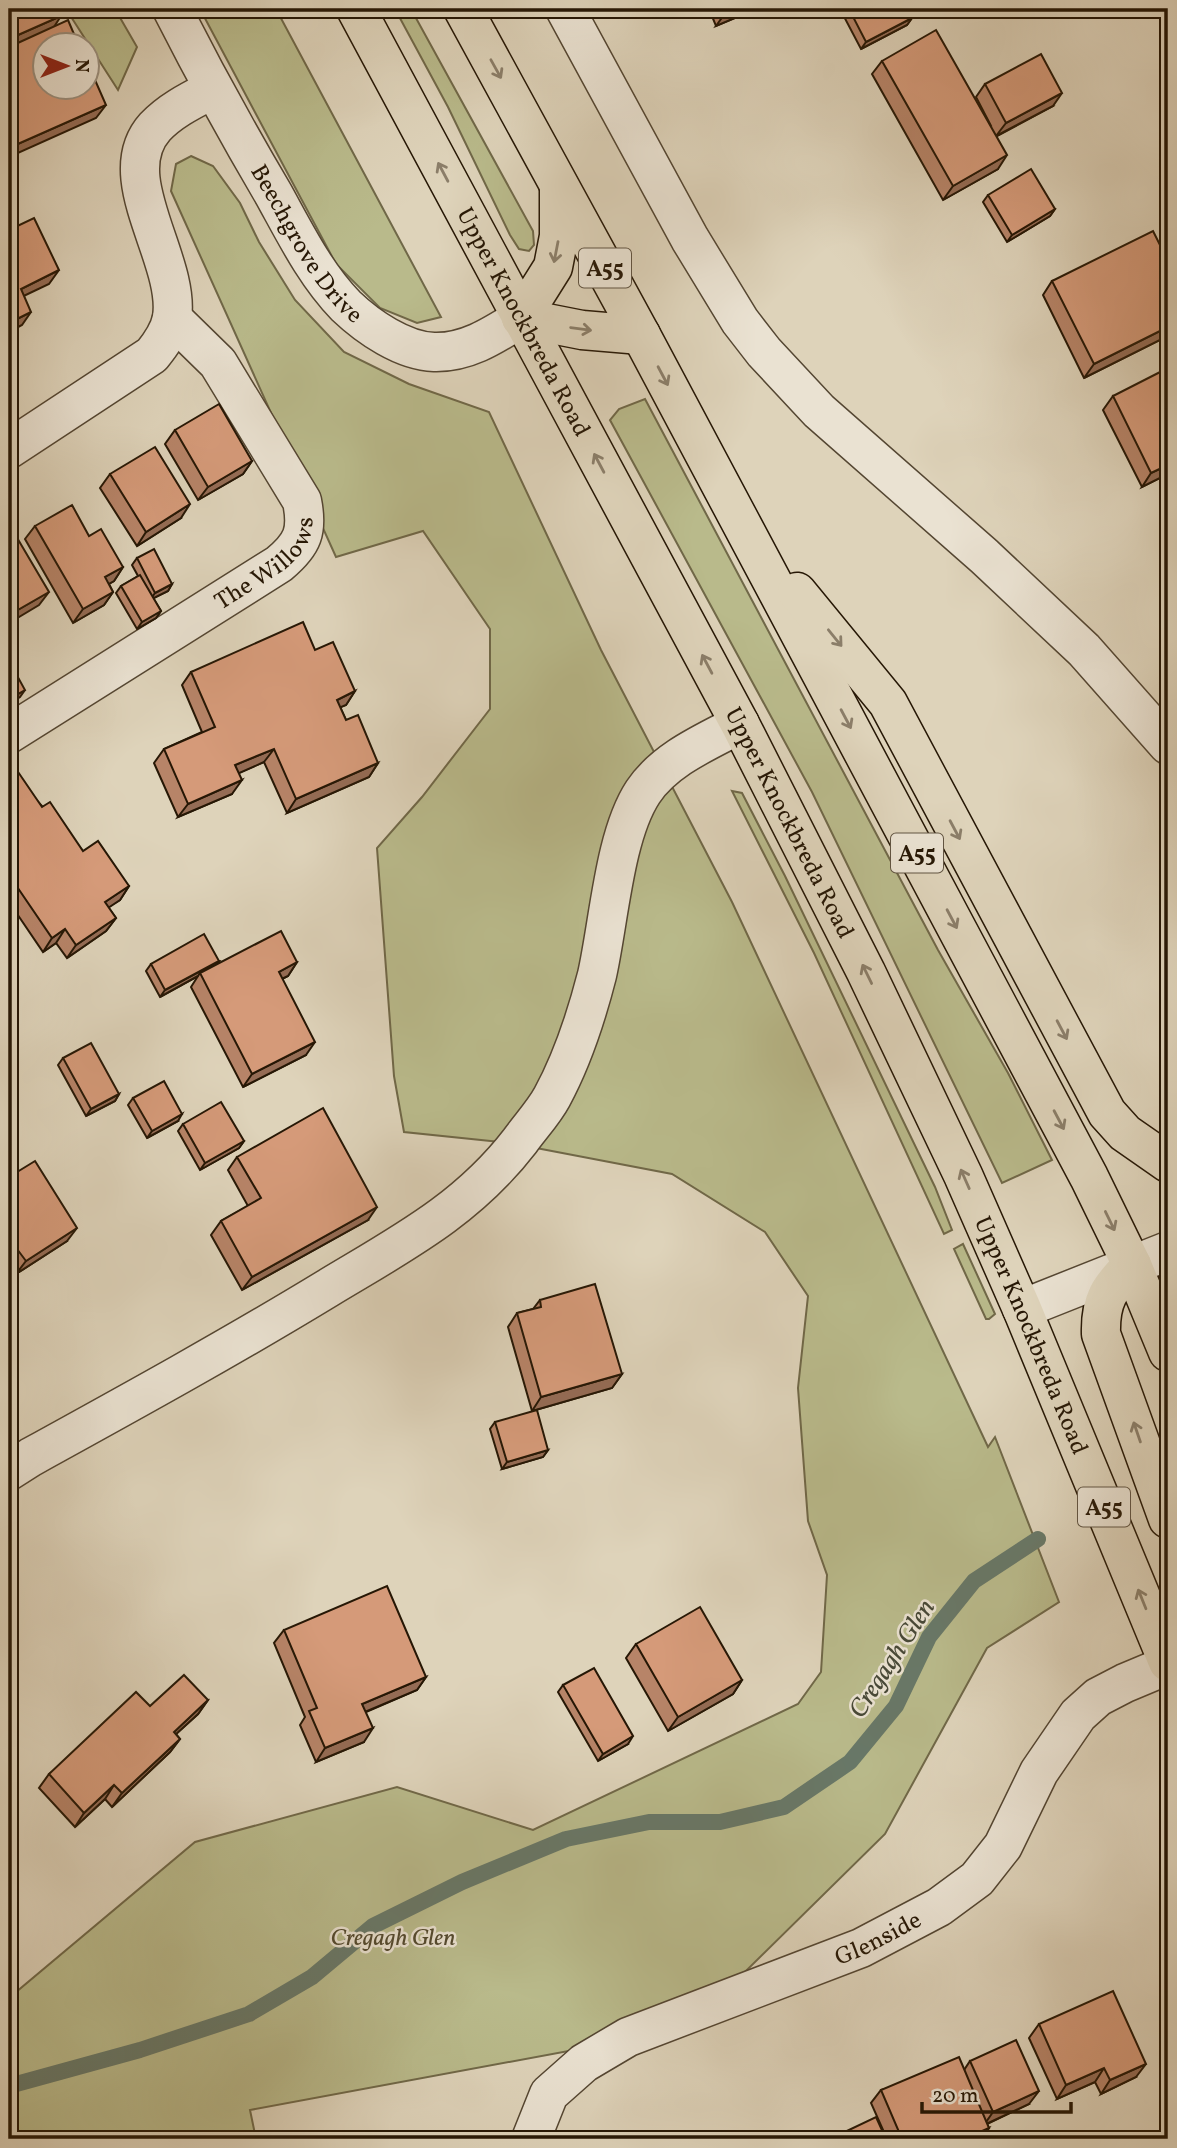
<svg xmlns="http://www.w3.org/2000/svg" width="1177" height="2148" viewBox="0 0 1177 2148" font-family="Vollkorn,serif">
<style>
.green{fill:#b9ba8b;stroke:#706848;stroke-width:2}
.lines{fill:none;stroke-linecap:round;stroke-linejoin:round}
.stream{stroke:#687868;stroke-width:16}
.minor-casing{stroke:#544632;stroke-width:41}
.highway-casing{stroke:#261705;stroke-width:41}
.minor{stroke:#eae2d2;stroke-width:38}
.highway{stroke:#ded3ba;stroke-width:38}
.wall{fill:#b78468;stroke:#261705;stroke-width:2}
.shaded-wall{fill:#956c55;stroke:#261705;stroke-width:2}
.building{fill:#d59a79;stroke:#261705;stroke-width:2}
.oneway{stroke:#8b7e69}
.labels{text-anchor:middle;stroke-width:5;stroke-linejoin:round;paint-order:stroke}
.shield{fill:#eae2d2;stroke:#615442;stroke-width:2}
.shield-label{font-size:23px;font-weight:bold;fill:#261705}
.street-label{font-size:24px;fill:#261705;stroke:#eae2d2}
.park-label{font-size:24px;font-style:italic;fill:#52482d;stroke:#eae2d2}
.water-label{font-size:26px;font-style:italic;fill:#474837;stroke:#eae2d2}
</style>
<rect width="100%" height="100%" fill="#ded3ba"/>
<filter id="stains"><feTurbulence type="fractalNoise" baseFrequency=".00286" numOctaves="4"/><feColorMatrix values="0 0 0 0 .2 0 0 0 0 .09 0 0 0 0 .02 0 0 0 .5 -.17"/></filter>
<radialGradient id="worn" r=".72"><stop offset=".6" stop-color="#630" stop-opacity="0"/><stop offset="1" stop-color="#630" stop-opacity=".3"/></radialGradient>
<g class="green">
<polygon points="66,9 115,9 137,47 118,90"/>
<polygon points="200,9 276,9 441,317 417,323 380,308 336,264"/>
<polygon points="395,9 411,9 533,231 534,245 529,251 519,249 510,235 448,107"/>
<polygon points="191,156 213,166 240,203 259,242 295,300 344,352 409,384 489,412 601,650 732,902 988,1447 995,1437 1059,1602 987,1648 885,1834 687,2029 250,2110 256,2139 9,2139 9,1998 195,1842 397,1787 533,1830 798,1704 821,1672 827,1575 808,1521 798,1388 808,1296 765,1232 672,1174 510,1143 404,1132 394,1076 377,848 422,797 490,709 490,629 423,531 336,557 171,191 176,164"/>
<polygon points="645,399 938,950 1008,1073 1052,1160 1002,1183 812,792 610,420 619,409"/>
<polygon points="732,791 742,793 785,876 935,1187 952,1230 944,1234 814,953"/>
<polygon points="963,1244 995,1314 989,1319 986,1319 954,1249"/>
</g>
<g class="lines">
<polyline class="stream" points="9,2086 140,2050 249,2014 312,1977 373,1926 462,1882 566,1839 649,1822 720,1822 784,1807 850,1762 896,1706 929,1637 974,1581 1038,1539"/>
<g class="minor-casing">
<g id="minor">
<path id="s1" d="M172 9C204 72 238 134 274 195 295 233 315 274 346 306 368 327 403 351 434 352 467 353 494 335 521 318"/>
<polyline points="565,9 690,239 740,321 764,352 819,411 984,556 1084,650 1168,745"/>
<path d="M9 449 152 355C161 344 169 333 172 318 181 259 110 177 155 127 171 110 192 100 213 89"/>
<path id="s2" d="M9 734 279 564C303 544 308 531 302 501L218 363 172 318"/>
<polyline points="1022,1309 1168,1251"/>
<path d="M9 1471 31 1457C131 1402 231 1347 328 1288 401 1244 467 1210 520 1141 530 1127 544 1112 552 1097 571 1062 587 1014 597 975 609 922 614 836 643 792 665 759 706 742 740 724"/>
<path id="s3" d="M531 2139 549 2094 584 2063 628 2037 861 1948 939 1907 977 1879 1003 1846 1039 1772 1078 1715 1098 1697 1125 1683 1168 1665"/>
</g>
</g>
<g class="highway-casing">
<g id="highway">
<path id="s4" d="M356 9 740 724 866 972 963 1175 1022 1309 1168 1662"/>
<polyline points="463,9 641,335 1089,1177 1132,1265 1168,1352"/>
<polyline points="521,318 553,267 559,236 559,186"/>
<polyline points="521,318 582,330 641,335"/>
<polyline points="797,592 888,703 1107,1113 1125,1133 1168,1163"/>
<path d="M1132 1265C1109 1288 1100 1300 1101 1334L1168 1519"/>
</g>
</g>
<use href="#minor" class="minor"/>
<use href="#highway" class="highway"/>
</g>
<g class="wall">
<polygon points="709,9 756,9 716,26"/>
<polygon points="840,9 907,9 912,18 907,25 861,49"/>
<polygon points="882,61 990,124 976,97 985,84 1053,106 997,136 998,169 943,200 872,74"/>
<polygon points="988,195 1055,209 1050,216 1007,242 983,202"/>
<polygon points="1168,261 1168,336 1084,378 1043,295 1052,281"/>
<polygon points="1113,396 1168,474 1142,487 1103,410"/>
<polygon points="175,430 252,461 243,474 198,500 165,444"/>
<polygon points="110,474 181,518 137,546 100,488"/>
<polygon points="35,526 123,567 114,581 109,584 113,592 104,605 73,623 25,539"/>
<polygon points="137,558 172,584 168,591 153,598 161,611 156,618 137,629 116,593 121,586 138,576 132,565"/>
<polygon points="315,650 355,691 346,705 340,707 346,720 378,763 369,777 287,813 264,762 238,773 232,794 178,817 154,763 164,749 202,732 182,685 191,672"/>
<polygon points="9,770 83,851 129,886 120,900 108,907 116,918 106,931 67,958 56,943 43,952 9,902"/>
<polygon points="219,961 215,965 297,962 288,976 282,979 306,1055 243,1087 191,987 198,976 160,997 146,971 151,964"/>
<polygon points="63,1058 119,1094 115,1101 86,1116 58,1065"/>
<polygon points="133,1098 178,1121 147,1138 128,1105"/>
<polygon points="183,1124 244,1141 239,1148 200,1170 178,1131"/>
<polygon points="237,1157 368,1220 242,1290 211,1235 221,1221 248,1206 228,1170"/>
<polygon points="9,1177 67,1241 16,1274 9,1264"/>
<polygon points="540,1300 622,1374 612,1388 532,1411 508,1327 517,1313 533,1309"/>
<polygon points="495,1422 548,1450 543,1457 502,1469 490,1429"/>
<polygon points="284,1630 426,1677 417,1690 366,1712 364,1742 316,1762 300,1725 305,1717 274,1643"/>
<polygon points="636,1644 742,1680 733,1694 668,1731 626,1658"/>
<polygon points="563,1685 628,1744 598,1761 558,1692"/>
<polygon points="208,1700 198,1714 176,1734 180,1739 170,1752 112,1807 105,1799 75,1827 39,1788 49,1774 150,1706"/>
<polygon points="1039,2024 1136,2077 1101,2094 1095,2082 1057,2099 1029,2038"/>
<polygon points="970,2061 1029,2104 987,2124 989,2128 982,2139 887,2139 871,2103 881,2090 964,2070"/>
</g>
<g class="shaded-wall">
<polygon points="734,9 756,9 716,26 726,12"/>
<polygon points="61,16 52,30 9,49 9,39"/>
<polygon points="912,18 907,25 861,49 866,42"/>
<polygon points="1062,93 1053,106 996,136 1006,123"/>
<polygon points="106,105 96,118 9,157 9,150 11,147"/>
<polygon points="1007,155 998,169 943,200 953,186"/>
<polygon points="1055,209 1050,216 1007,242 1012,235"/>
<polygon points="59,270 49,284 11,302 21,289"/>
<polygon points="31,312 22,325 9,332 9,323"/>
<polygon points="1168,327 1168,336 1084,378 1094,364"/>
<polygon points="252,461 243,474 198,500 208,487"/>
<polygon points="1168,465 1168,474 1142,487 1151,473"/>
<polygon points="190,504 181,518 137,546 146,532"/>
<polygon points="123,567 114,581 96,591 105,577"/>
<polygon points="172,584 168,591 150,600 155,593"/>
<polygon points="49,592 39,605 9,623 9,615"/>
<polygon points="113,592 104,605 73,623 83,609"/>
<polygon points="161,611 156,618 137,629 142,622"/>
<polygon points="25,690 20,697 9,704 9,699"/>
<polygon points="355,691 346,705 327,713 337,700"/>
<polygon points="274,749 264,762 226,779 235,765"/>
<polygon points="378,763 369,777 287,813 296,799"/>
<polygon points="242,780 232,794 178,817 188,804"/>
<polygon points="129,886 120,900 96,916 105,902"/>
<polygon points="116,918 106,931 67,958 76,945"/>
<polygon points="65,929 56,943 43,952 52,938"/>
<polygon points="219,961 214,968 200,973 198,976 160,997 165,990"/>
<polygon points="297,962 288,976 269,985 279,972"/>
<polygon points="315,1042 306,1055 243,1087 252,1074"/>
<polygon points="119,1094 115,1101 86,1116 91,1109"/>
<polygon points="182,1114 178,1121 147,1138 152,1131"/>
<polygon points="244,1141 239,1148 200,1170 205,1163"/>
<polygon points="377,1207 368,1220 242,1290 252,1277"/>
<polygon points="77,1228 67,1241 16,1274 26,1261"/>
<polygon points="17,1249 9,1261 9,1254"/>
<polygon points="622,1374 612,1388 532,1411 541,1397"/>
<polygon points="548,1450 543,1457 502,1469 507,1462"/>
<polygon points="426,1677 417,1690 353,1717 362,1704"/>
<polygon points="742,1680 733,1694 668,1731 678,1717"/>
<polygon points="208,1700 198,1714 164,1745 174,1732"/>
<polygon points="373,1728 364,1742 316,1762 325,1748"/>
<polygon points="633,1736 628,1744 598,1761 603,1754"/>
<polygon points="180,1739 170,1752 112,1807 122,1793"/>
<polygon points="114,1785 105,1799 75,1827 84,1813"/>
<polygon points="1146,2064 1136,2077 1101,2094 1110,2080"/>
<polygon points="1104,2068 1095,2082 1057,2099 1066,2085"/>
<polygon points="1039,2091 1029,2104 984,2125 993,2112"/>
<polygon points="989,2128 982,2139 964,2139"/>
</g>
<g class="building">
<polygon points="9,9 58,9 61,16 9,39"/>
<polygon points="724,9 734,9 726,12"/>
<polygon points="849,9 907,9 912,18 866,42"/>
<polygon points="68,20 79,46 46,46 46,88 88,88 88,64 106,105 11,147 9,143 9,47"/>
<polygon points="936,30 1007,155 953,186 882,61"/>
<polygon points="1041,54 1062,93 1006,123 985,84"/>
<polygon points="1031,169 1055,209 1012,235 988,195"/>
<polygon points="34,218 59,270 21,289 31,312 9,323 9,230"/>
<polygon points="1153,231 1168,261 1168,327 1094,364 1052,281"/>
<polygon points="1168,368 1168,465 1151,473 1113,396"/>
<polygon points="219,404 252,461 208,487 175,430"/>
<polygon points="155,447 190,504 146,532 110,474"/>
<polygon points="72,505 89,536 101,529 123,567 105,577 113,592 83,609 35,526"/>
<polygon points="16,536 49,592 9,615 9,540"/>
<polygon points="154,549 172,584 155,593 137,558"/>
<polygon points="140,575 161,611 142,622 121,586"/>
<polygon points="303,622 315,650 333,642 355,691 337,700 346,720 358,715 378,763 296,799 274,749 235,765 242,780 188,804 164,749 215,727 191,672"/>
<polygon points="9,661 25,690 9,699"/>
<polygon points="14,766 42,807 50,802 83,851 98,841 129,886 105,902 116,918 76,945 65,929 52,938 9,875 9,770"/>
<polygon points="281,931 297,962 279,972 315,1042 252,1074 200,973"/>
<polygon points="204,934 219,961 165,990 151,964"/>
<polygon points="91,1043 119,1094 91,1109 63,1058"/>
<polygon points="164,1081 182,1114 152,1131 133,1098"/>
<polygon points="221,1102 244,1141 205,1163 183,1124"/>
<polygon points="323,1108 377,1207 252,1277 221,1221 261,1198 237,1157"/>
<polygon points="35,1161 77,1228 26,1261 17,1249 9,1254 9,1177"/>
<polygon points="595,1284 622,1374 541,1397 517,1313 541,1307 540,1300"/>
<polygon points="537,1410 548,1450 507,1462 495,1422"/>
<polygon points="387,1586 426,1677 362,1704 373,1728 325,1748 309,1711 317,1708 284,1630"/>
<polygon points="700,1607 742,1680 678,1717 636,1644"/>
<polygon points="594,1668 633,1736 603,1754 563,1685"/>
<polygon points="184,1675 208,1700 174,1732 180,1739 122,1793 114,1785 84,1813 49,1774 136,1692 150,1706"/>
<polygon points="1113,1991 1146,2064 1110,2080 1104,2068 1066,2085 1039,2024"/>
<polygon points="1016,2040 1039,2091 993,2112 970,2061"/>
<polygon points="959,2057 989,2128 964,2139 902,2139 881,2090"/>
<polygon points="876,2117 886,2139 830,2139"/>
</g>
<defs><path id="oneway-shaft" d="M-6 0H5M1.5-3L5.5 0L1.5 3" fill="none" stroke-width="1.6" stroke-linecap="round" stroke-linejoin="round" transform="scale(1.75)"/></defs>
<g class="oneway">
<use href="#oneway-shaft" transform="translate(496 69) rotate(61)"/>
<use href="#oneway-shaft" transform="translate(443 172) rotate(-118)"/>
<use href="#oneway-shaft" transform="translate(556 252) rotate(101)"/>
<use href="#oneway-shaft" transform="translate(581 329) rotate(8)"/>
<use href="#oneway-shaft" transform="translate(663 376) rotate(62)"/>
<use href="#oneway-shaft" transform="translate(599 463) rotate(-118)"/>
<use href="#oneway-shaft" transform="translate(835 638) rotate(51)"/>
<use href="#oneway-shaft" transform="translate(707 664) rotate(-118)"/>
<use href="#oneway-shaft" transform="translate(846 719) rotate(62)"/>
<use href="#oneway-shaft" transform="translate(955 830) rotate(62)"/>
<use href="#oneway-shaft" transform="translate(952 919) rotate(62)"/>
<use href="#oneway-shaft" transform="translate(867 974) rotate(-116)"/>
<use href="#oneway-shaft" transform="translate(1062 1030) rotate(62)"/>
<use href="#oneway-shaft" transform="translate(1059 1120) rotate(62)"/>
<use href="#oneway-shaft" transform="translate(965 1179) rotate(-114)"/>
<use href="#oneway-shaft" transform="translate(1110 1221) rotate(64)"/>
<use href="#oneway-shaft" transform="translate(1137 1432) rotate(-109)"/>
<use href="#oneway-shaft" transform="translate(1142 1599) rotate(-112)"/>
</g>
<g class="labels">
<g class="shield">
<rect x="579" y="248.5" width="52" height="39" rx="5"/>
<rect x="891" y="833.5" width="52" height="39" rx="5"/>
<rect x="1078" y="1487.5" width="52" height="39" rx="5"/>
</g>
<g class="shield-label">
<text x="605" y="276">A55</text>
<text x="917" y="861">A55</text>
<text x="1104" y="1515">A55</text>
</g>
<g class="street-label">
<text dy="8" stroke="none"><textPath href="#s1" startOffset="271">Beechgrove Drive</textPath></text>
<text dy="8" stroke="none"><textPath href="#s4" startOffset="355">Upper Knockbreda Road</textPath></text>
<text dy="8" stroke="none"><textPath href="#s2" startOffset="310">The Willows</textPath></text>
<text dy="8" stroke="none"><textPath href="#s4" startOffset="922">Upper Knockbreda Road</textPath></text>
<text dy="8" stroke="none"><textPath href="#s4" startOffset="1489">Upper Knockbreda Road</textPath></text>
<text dy="8" stroke="none"><textPath href="#s3" startOffset="415">Glenside</textPath></text>
</g>
<g class="park-label">
<text x="393" y="1945">Cregagh Glen</text>
</g>
<g class="water-label">
<text transform="translate(891 1658) rotate(-57)" y="9">Cregagh Glen</text>
</g>
</g>
<rect width="1177" height="2148" fill="none" stroke="#ded3ba" stroke-width="35"/>
<rect x="10" y="10" width="1156" height="2127" fill="none" stroke="#261705" stroke-width="3.5"/>
<rect x="18" y="18" width="1142" height="2113" fill="none" stroke="#261705" stroke-width="2"/>
<g transform="translate(66 66) rotate(90)"><circle r="33" fill="#eae2d2" stroke="#9c9180" stroke-width="2"/>
<path d="M0-5L12 26L0 18L-12 26Z" fill="#8f2418"/>
<text y="-10" font-size="19" font-weight="bold" text-anchor="middle" fill="#261705">N</text>
</g>
<path d="M922 2102v10h149v-10" fill="none" stroke="#261705" stroke-width="3.5"/>
<text x="932" y="2102" font-size="21" fill="#261705" stroke="#eae2d2" stroke-width="5" paint-order="stroke">20 m</text>
<rect width="100%" height="100%" filter="url(#stains)"/>
<rect width="100%" height="100%" fill="url(#worn)"/>
</svg>
